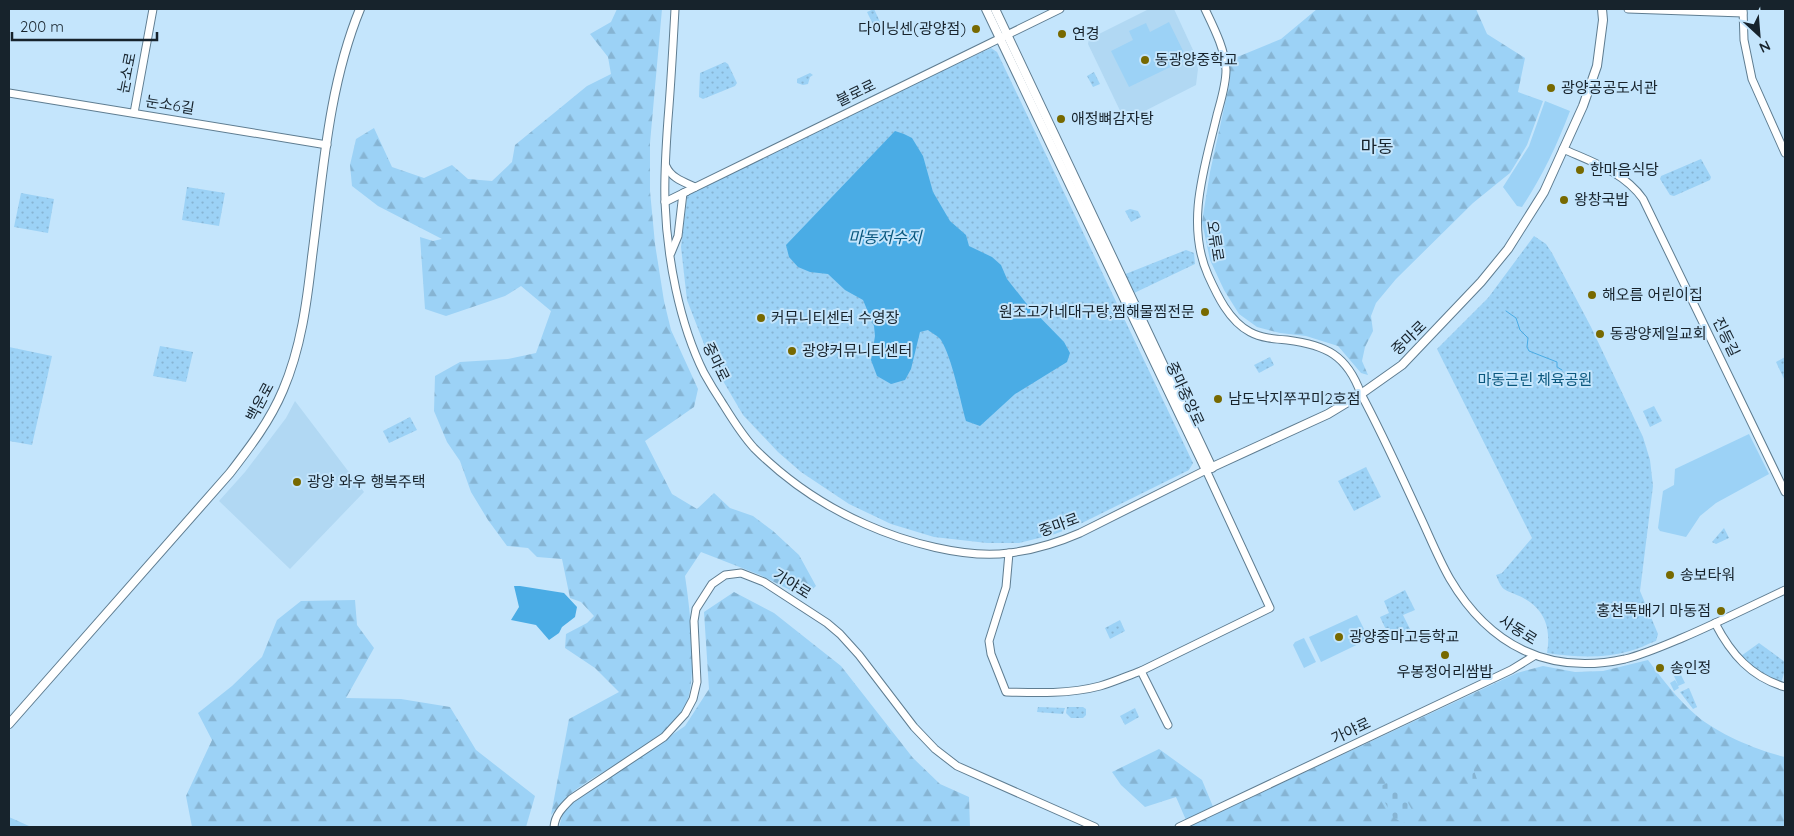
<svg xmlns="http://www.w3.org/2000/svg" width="1794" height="836" viewBox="0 0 1794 836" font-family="Quicksand,'Noto Sans KR',sans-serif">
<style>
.built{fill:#b1d8f3}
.grass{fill:#9cd2f6}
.forest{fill:url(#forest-firs)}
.cemetery{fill:url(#cemetery-stones)}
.park{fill:url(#park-dots)}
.water{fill:#4aace5}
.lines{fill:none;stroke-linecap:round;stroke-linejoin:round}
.stream{stroke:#4aace5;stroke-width:1}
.tertiary-casing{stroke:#5f7d91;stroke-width:9}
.secondary-casing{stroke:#5f7d91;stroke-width:10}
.tertiary{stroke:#fff;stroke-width:7}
.secondary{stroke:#fff;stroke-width:8}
.poi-dot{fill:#776900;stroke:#c4e5fc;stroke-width:2}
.labels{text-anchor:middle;stroke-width:4;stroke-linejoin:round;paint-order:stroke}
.poi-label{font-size:15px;fill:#17232c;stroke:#c4e5fc;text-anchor:start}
.street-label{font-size:15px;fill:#17232c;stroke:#c4e5fc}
.park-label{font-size:15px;fill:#0b587e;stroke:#c4e5fc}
.water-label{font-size:16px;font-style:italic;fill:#08567c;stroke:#c4e5fc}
.quarter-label{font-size:18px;fill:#17232c;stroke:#c4e5fc}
</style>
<defs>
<pattern id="forest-firs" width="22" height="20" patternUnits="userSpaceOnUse" patternTransform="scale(1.25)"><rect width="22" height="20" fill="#9cd2f6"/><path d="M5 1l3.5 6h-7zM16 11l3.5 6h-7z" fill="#86b4d3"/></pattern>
<pattern id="cemetery-stones" width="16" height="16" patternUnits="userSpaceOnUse" patternTransform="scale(1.25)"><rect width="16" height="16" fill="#9cd2f6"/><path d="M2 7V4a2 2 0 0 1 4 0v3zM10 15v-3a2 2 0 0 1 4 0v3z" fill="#86b4d3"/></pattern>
<pattern id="park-dots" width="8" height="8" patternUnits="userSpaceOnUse" patternTransform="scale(1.25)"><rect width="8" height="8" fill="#9cd2f6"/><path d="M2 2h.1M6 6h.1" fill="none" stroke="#86b4d3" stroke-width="1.8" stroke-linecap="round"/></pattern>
</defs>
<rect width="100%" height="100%" fill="#c4e5fc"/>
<g class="built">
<polygon points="1149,9 1174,9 1193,50 1198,69 1196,85 1125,121 1088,44 1089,39"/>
<polygon points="295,401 364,492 290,569 219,501 245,472 286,418"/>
</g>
<g class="grass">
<polygon points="1169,22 1187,59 1129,87 1111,51 1133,40 1129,31 1146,23 1150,32"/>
<path d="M1545 101 1570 111C1557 145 1542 177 1522 207L1517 206 1503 187 1529 146Z"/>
<polygon points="1749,434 1769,474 1716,503 1700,516 1686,537 1660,531 1658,528 1663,491 1674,485 1675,469"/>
<polygon points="1357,615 1369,639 1321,662 1309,637"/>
<polygon points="1304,638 1316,662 1304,668 1293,645 1295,642"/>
<polygon points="1680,673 1685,683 1678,686 1679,688 1674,691 1670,683 1675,680 1678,685 1674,676"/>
</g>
<g class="forest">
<path d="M617 9H662L650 143V191L655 244 664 301 671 330 698 389 694 407 645 441 672 494 697 509 714 493 730 508 753 516 773 531 799 555 816 586 804 597 760 575 701 552 685 576C690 609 698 675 686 705 672 742 599 769 569 795 563 801 557 808 551 815L569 719 619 692 595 668 565 648 566 634 587 623 594 616 581 602 570 598 562 559 537 557 528 548 507 546 488 520 471 492 460 461 447 442 434 411 435 376 460 362 508 359 536 353 551 311 521 286 505 296 446 316 425 309 420 237 433 241 442 239 378 206 352 186 350 165 356 139 374 128 392 167 424 178 452 165 468 179 492 181 512 162 515 145 587 86 611 74 608 57 590 34 611 22Z"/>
<polygon points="1317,9 1476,9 1487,34 1525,58 1518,92 1543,101 1527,145 1510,173 1473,203 1396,279 1376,303 1371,316 1373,331 1365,347 1362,361 1368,375 1361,373 1338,346 1306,336 1280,333 1257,327 1239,314 1224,290 1210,260 1202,222 1210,172 1230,81 1230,60 1281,39"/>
<polygon points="734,592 774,613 841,666 913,758 940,784 969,797 970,827 559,827 563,813 573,803 685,726 709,689 704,612"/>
<polygon points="355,600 357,625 374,648 346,698 401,699 450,707 476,750 535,796 526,827 192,827 186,796 212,740 198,713 232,686 262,657 277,620 301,601"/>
<path d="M1648 660C1663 680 1678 700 1697 716 1718 734 1759 751 1785 757V827H1189L1176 797 1145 807 1121 785 1112 772 1159 749 1202 780 1216 814 1517 673 1543 666 1575 672 1603 671Z"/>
<polygon points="9,817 29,826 30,827 9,827"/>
</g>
<g class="cemetery">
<polygon points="1473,768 1478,782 1469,785 1463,772"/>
<polygon points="1395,779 1412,810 1411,819 1403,823 1393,817 1377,788"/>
</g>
<g class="park">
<polygon points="874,9 882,26 875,29 867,12"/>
<polygon points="991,48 997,52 1193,463 1189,470 1078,525 1055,534 1019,543 987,543 934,537 891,524 849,504 801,472 778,452 743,415 709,357 687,300 681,247 688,190"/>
<polygon points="725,62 728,64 737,83 735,86 703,99 699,97 700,73"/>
<polygon points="1094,72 1100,84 1093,87 1087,76"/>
<polygon points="810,73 813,75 810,77 808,84 803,85 797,83 797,79"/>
<polygon points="1701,159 1711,177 1710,180 1674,196 1670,195 1660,179 1661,176"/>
<polygon points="187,187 225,193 219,226 182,220"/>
<polygon points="21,193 54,199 48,233 14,227"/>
<polygon points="1130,209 1138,211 1141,217 1131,222 1125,211"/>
<path d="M1534 236 1546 244 1552 253 1591 327 1643 437 1650 460 1653 486 1640 591 1658 634 1656 641C1647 644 1639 649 1630 651 1603 659 1574 657 1547 653 1551 630 1546 611 1525 599 1519 595 1510 593 1504 589 1500 586 1498 579 1496 575L1502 573 1532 538 1437 349 1488 298Z"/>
<polygon points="1186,250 1194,253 1195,264 1132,294 1123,275"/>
<polygon points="160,346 193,352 186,382 153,376"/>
<polygon points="9,347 52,356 32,445 9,441"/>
<polygon points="1270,357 1274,365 1259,373 1254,365"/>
<polygon points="1785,357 1785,381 1776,362"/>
<polygon points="1654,406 1662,421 1650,427 1643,411"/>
<polygon points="410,417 417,430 389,443 383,431"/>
<polygon points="1366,467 1381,497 1354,511 1338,481"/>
<polygon points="1724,528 1729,538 1716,544 1712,542"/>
<polygon points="1405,590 1415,610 1403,615 1410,629 1394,637 1389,636 1380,617 1389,613 1384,601"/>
<polygon points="1120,620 1125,631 1110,639 1105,628"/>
<polygon points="1759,643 1785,662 1785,670 1781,683 1755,669 1741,656"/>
<polygon points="1689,688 1697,707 1693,709 1680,692"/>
<polygon points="1038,707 1065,708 1063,714 1037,712"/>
<polygon points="1067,707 1083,707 1086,709 1086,715 1083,718 1071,718 1066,713"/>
<polygon points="1135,708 1139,717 1125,725 1120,716"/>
</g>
<g class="water">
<path d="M895 131 904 134 912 138 923 156 933 192 950 221 966 235 969 246 992 257 1001 265 1007 279 1026 303 1064 342 1070 353 1067 362 1015 394 980 426 966 421C960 399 952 358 941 340 938 336 932 333 928 330L920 332 911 369 905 380 891 384 877 376 871 360 875 336 874 326 863 300 845 290 828 274 810 272 798 267 789 257 786 245Z"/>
<polygon points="514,586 520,586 564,593 577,607 575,617 562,627 559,633 549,640 536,625 511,620 519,607"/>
</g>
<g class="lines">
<polyline class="stream" points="1506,311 1516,318 1520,330 1528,338 1527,347 1529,351 1557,362 1557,367 1562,370"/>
<g class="tertiary-casing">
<g id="tertiary">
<path d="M675 9C673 46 671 83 668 119 666 147 664 174 665 202 667 257 679 323 704 373 709 382 715 392 721 401 731 417 741 434 754 448 786 480 824 506 865 524 905 542 965 559 1009 553 1034 550 1057 543 1080 533L1206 470 1270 608 1141 671 1168 725"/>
<path d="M1205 9C1214 28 1225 49 1226 70 1226 85 1221 100 1217 115 1205 166 1185 223 1208 275 1217 295 1229 321 1250 332 1261 338 1274 339 1287 340 1326 345 1347 355 1361 394 1382 433 1400 473 1419 514 1429 535 1438 558 1450 579 1489 645 1548 676 1625 659 1645 654 1663 646 1682 638 1717 623 1751 606 1785 590"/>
<polyline points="1628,9 1743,13"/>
<polyline points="1743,9 1744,40 1752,79 1785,153"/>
<polyline points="9,93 327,145"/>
<polyline points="134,113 153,9"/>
<path d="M1563 149C1592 162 1624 172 1643 199L1785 492"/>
<path d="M666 166C671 178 684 182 695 187"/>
<polyline points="665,202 1060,9"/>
<polyline points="671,253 678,236 683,193 686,192"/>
<path d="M1009 553 1006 587 989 641 991 654 1006 692C1037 693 1070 694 1100 686 1114 682 1127 676 1141 671"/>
<path d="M1715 623C1731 654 1751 677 1785 687"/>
<path d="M554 827C555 815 562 808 571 799L664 737 685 714 693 699 697 682 694 621 696 609 712 584 725 575 741 573 764 582 827 623 840 634 859 655 914 727 935 749 957 766 1095 827"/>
<polyline points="1179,827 1511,670 1534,656"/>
</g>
</g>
<g class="secondary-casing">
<g id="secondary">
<polyline points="986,9 1206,470 1328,414 1361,394 1402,365 1481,282 1508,249 1544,192 1583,106 1597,66 1603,20 1602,9"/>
<polyline points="995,9 1212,468"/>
<path d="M9 724 230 473C250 447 270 421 283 390 301 348 307 302 312 257 323 174 328 87 360 9"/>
</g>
</g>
<use href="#tertiary" class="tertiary"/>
<use href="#secondary" class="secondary"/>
</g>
<g class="poi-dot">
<circle cx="976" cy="29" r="5"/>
<circle cx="1062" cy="34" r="5"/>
<circle cx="1145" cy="60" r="5"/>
<circle cx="1551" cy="88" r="5"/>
<circle cx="1061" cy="119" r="5"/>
<circle cx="1580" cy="170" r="5"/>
<circle cx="1564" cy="200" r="5"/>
<circle cx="1592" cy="295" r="5"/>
<circle cx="1205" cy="312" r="5"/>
<circle cx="761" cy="318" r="5"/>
<circle cx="1600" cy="334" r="5"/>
<circle cx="792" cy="351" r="5"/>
<circle cx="1218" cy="399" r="5"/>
<circle cx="297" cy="482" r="5"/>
<circle cx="1670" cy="575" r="5"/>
<circle cx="1721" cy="611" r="5"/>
<circle cx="1339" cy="637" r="5"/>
<circle cx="1445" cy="655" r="5"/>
<circle cx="1660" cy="668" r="5"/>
</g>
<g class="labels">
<g class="poi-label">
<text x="966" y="34" text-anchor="end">다이닝센(광양점)</text>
<text x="1072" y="39">연경</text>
<text x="1155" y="65">동광양중학교</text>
<text x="1561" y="93">광양공공도서관</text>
<text x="1071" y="124">애정뼈감자탕</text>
<text x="1590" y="175">한마음식당</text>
<text x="1574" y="205">왕창국밥</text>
<text x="1602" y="300">해오름 어린이집</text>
<text x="1195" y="317" text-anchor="end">원조고가네대구탕,찜해물찜전문</text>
<text x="771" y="323">커뮤니티센터 수영장</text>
<text x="1610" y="339">동광양제일교회</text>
<text x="802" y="356">광양커뮤니티센터</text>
<text x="1228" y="404">남도낙지쭈꾸미2호점</text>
<text x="307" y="487">광양 와우 행복주택</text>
<text x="1680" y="580">송보타워</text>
<text x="1711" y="616" text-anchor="end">홍천뚝배기 마동점</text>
<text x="1349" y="642">광양중마고등학교</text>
<text x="1670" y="673">송인정</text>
<text x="1445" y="677" text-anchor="middle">우봉정어리쌈밥</text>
</g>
<g class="street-label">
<text transform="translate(127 73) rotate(-79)" y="5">눈소로</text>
<text transform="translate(856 93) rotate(-26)" y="5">불로로</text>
<text transform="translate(170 105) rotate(9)" y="5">눈소6길</text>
<text transform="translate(1215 241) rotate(81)" y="5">오류로</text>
<text transform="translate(1726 337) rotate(64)" y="5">진등길</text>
<text transform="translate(1409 338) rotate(-44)" y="5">중마로</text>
<text transform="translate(716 362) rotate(64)" y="5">중마로</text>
<text transform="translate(1185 394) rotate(65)" y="5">중마중앙로</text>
<text transform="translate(260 402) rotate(-62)" y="5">백운로</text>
<text transform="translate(1059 525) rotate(-20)" y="5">중마로</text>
<text transform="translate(792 584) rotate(32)" y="5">가야로</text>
<text transform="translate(1518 630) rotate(32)" y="5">사동로</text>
<text transform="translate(1351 731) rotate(-25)" y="5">가야로</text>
</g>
<g class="park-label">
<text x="1535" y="385">마동근린 체육공원</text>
</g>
<g class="water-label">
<text x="885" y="243">마동저수지</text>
</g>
<g class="quarter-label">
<text x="1377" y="153">마동</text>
</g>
</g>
<rect width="1794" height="836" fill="none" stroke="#17232c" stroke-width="20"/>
<g transform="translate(1759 35) rotate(154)" stroke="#c4e5fc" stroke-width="4" paint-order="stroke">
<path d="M0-4L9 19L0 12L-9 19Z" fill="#17232c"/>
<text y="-8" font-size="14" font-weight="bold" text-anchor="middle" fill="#17232c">N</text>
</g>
<path d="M12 32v8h145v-8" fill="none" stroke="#17232c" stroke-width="2.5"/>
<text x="20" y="32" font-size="15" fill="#17232c" stroke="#c4e5fc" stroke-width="4" paint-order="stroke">200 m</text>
</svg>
